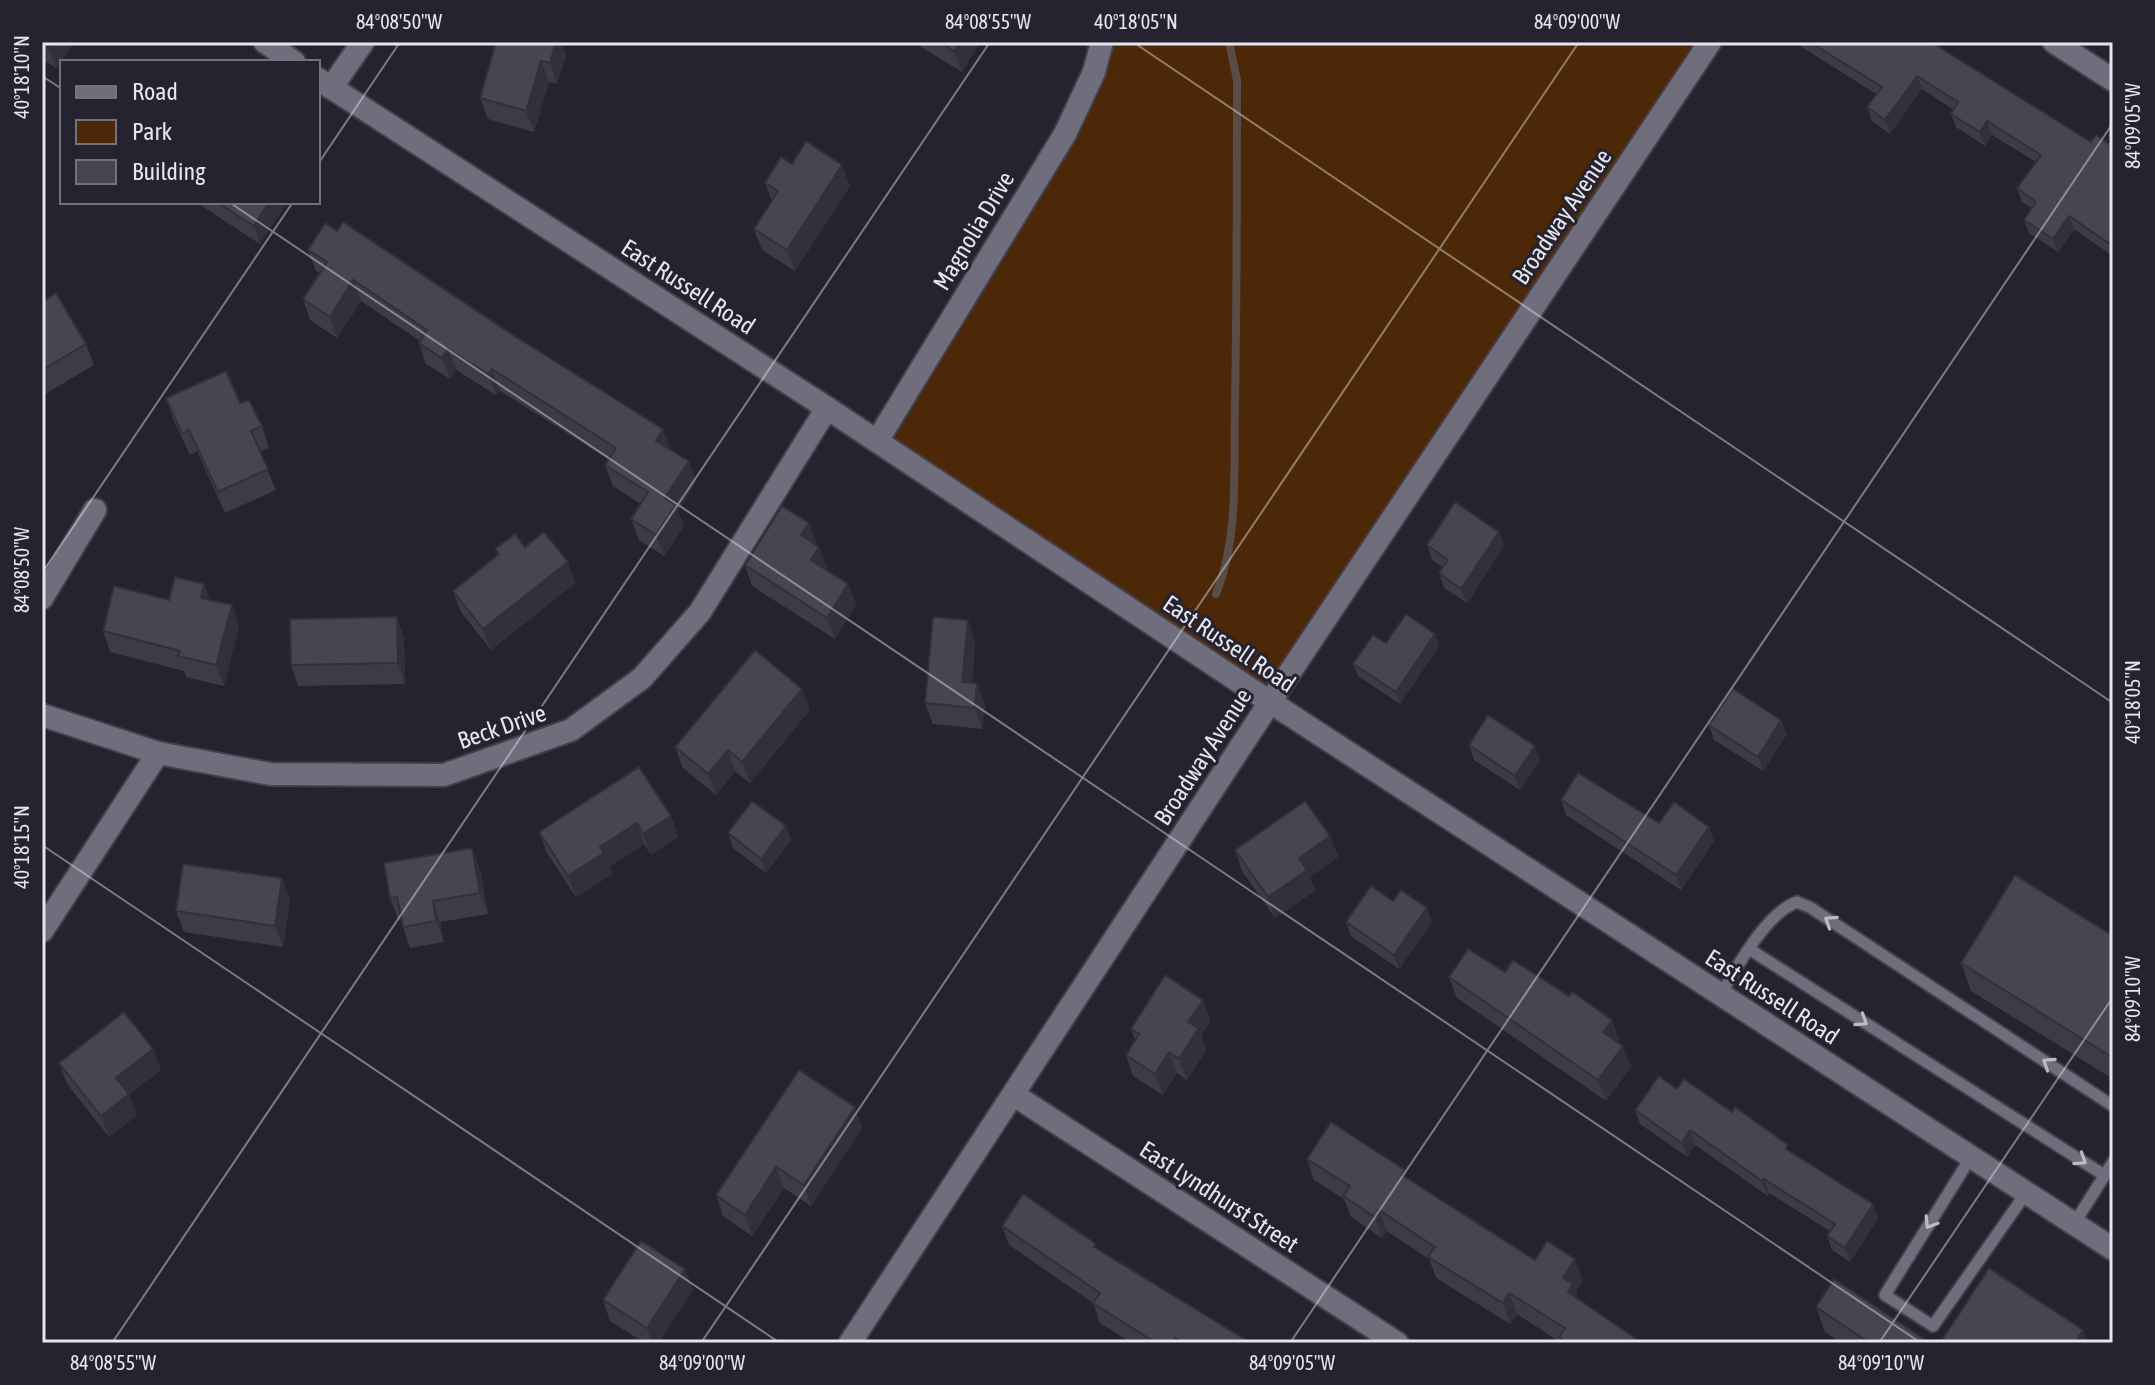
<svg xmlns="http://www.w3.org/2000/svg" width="2155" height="1385" viewBox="0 0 2155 1385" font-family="'Asap Condensed',sans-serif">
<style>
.green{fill:#4c2809}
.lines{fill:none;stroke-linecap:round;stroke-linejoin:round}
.stream{stroke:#5a4c47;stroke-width:8}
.service-casing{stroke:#43404b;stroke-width:15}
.minor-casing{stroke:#43404b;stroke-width:26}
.service{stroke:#706e7d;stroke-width:11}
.minor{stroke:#706e7d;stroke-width:22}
.wall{fill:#3e3b47}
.shaded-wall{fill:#32303a}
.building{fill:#484553;stroke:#32303a;stroke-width:2}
.oneway{stroke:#bdbbc6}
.ticks{fill:none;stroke:#e7e5ee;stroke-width:2;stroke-opacity:0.45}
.labels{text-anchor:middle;stroke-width:6;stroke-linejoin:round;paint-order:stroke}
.street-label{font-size:24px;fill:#e7e5ee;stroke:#252330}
.neatline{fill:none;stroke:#e7e5ee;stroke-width:3}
.ticks-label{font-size:20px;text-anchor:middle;fill:#e7e5ee}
</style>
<rect width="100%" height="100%" fill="#252330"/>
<polygon class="green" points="1102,42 1710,42 1270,702 877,441 1065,134"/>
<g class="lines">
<path class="stream" d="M1216 594C1240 535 1233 465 1235 402 1237 295 1237 188 1237 80L1229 42"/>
<g class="service-casing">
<g id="service">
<polyline points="1749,949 2104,1175"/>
<path d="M1721 994C1737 967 1766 913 1797 902L1811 908 2113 1106"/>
<polyline points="1971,1157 1885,1295 1933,1326 2026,1193"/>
<polyline points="2074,1224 2113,1162"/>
</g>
</g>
<g class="minor-casing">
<g id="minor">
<polyline points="265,42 294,62"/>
<polyline points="2054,42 2113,80"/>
<polyline points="318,79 827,408 1270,702 2113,1249"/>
<polyline points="331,88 363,42"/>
<polyline points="877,441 1065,134 1094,72 1102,42"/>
<polyline points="42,598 95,510"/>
<polyline points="42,715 158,753 270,774 444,775 571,730 642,678 700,612 827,408"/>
<polyline points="42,931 158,753"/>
<polyline points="1014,1095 1397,1343"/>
<polyline points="850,1343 1270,702 1710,42"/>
</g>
</g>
<use href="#service" class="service"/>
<use href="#minor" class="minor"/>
</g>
<g class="wall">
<polygon points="42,42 74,42 56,68 42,59"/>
<polygon points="496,42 561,42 566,55 557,84 549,82 534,132 488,119 480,98"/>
<polygon points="913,42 980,42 962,72"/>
<polygon points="1794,42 1931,42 2091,142 2113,147 2113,256 2074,229 2058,252 2029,233 2024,220 2032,208 2022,202 2017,188 2036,162 1992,135 1985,146 1956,127 1951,114 1954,110 1922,89 1890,134 1872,121 1867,107 1876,94"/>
<polygon points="792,164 850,186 795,271 762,250 754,229 772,201 765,183"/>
<polygon points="196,202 287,202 260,244"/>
<polygon points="308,250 671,450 696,482 678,511 684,526 664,556 639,540 631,519 641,504 613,486 605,465 608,459 499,390 496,395 456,370 450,379 426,364 419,343 420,341 361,301 337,338 310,320 303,299 320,273 316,271"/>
<polygon points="42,302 86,344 94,365 42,396"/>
<polygon points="166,398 240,403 262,426 269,448 260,452 276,490 225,513 197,451 190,455 173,419"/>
<polygon points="1499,532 1504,546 1467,603 1444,588 1439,573 1443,567 1432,560 1427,545"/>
<polygon points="817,544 819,547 827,568 825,570 848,584 856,605 835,639 752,586 745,565"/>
<polygon points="495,549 568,562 575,583 491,650 461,612 453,591 498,555"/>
<polygon points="204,584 210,600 232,605 239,626 224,686 186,677 184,671 110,652 103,631"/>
<polygon points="404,638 405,684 298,686 291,665"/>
<polygon points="975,641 972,683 985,704 982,729 933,724 925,703"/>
<polygon points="1386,643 1439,646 1400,704 1358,676 1353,664"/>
<polygon points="810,710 750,783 735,771 716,795 683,768 675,747"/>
<polygon points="1709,725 1787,734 1763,771 1714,740"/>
<polygon points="1469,745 1540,760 1520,790 1474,760"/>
<polygon points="1561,800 1659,823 1714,841 1681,890 1566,815"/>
<polygon points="671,816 678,837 651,855 644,844 609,867 612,874 576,897 547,853 539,832"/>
<polygon points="786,826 791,840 766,873 733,848 728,833"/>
<polygon points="1330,836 1338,857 1310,877 1315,891 1275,918 1242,871 1235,850"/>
<polygon points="480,869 488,914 440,922 444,942 410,948 403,927 401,919 398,919 390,898"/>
<polygon points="290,900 283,947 184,932 176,911"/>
<polygon points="1393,901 1432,922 1399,969 1351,936 1346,922"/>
<polygon points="2113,936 2113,1079 1971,991 1961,963"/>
<polygon points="1505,972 1569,996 1612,1020 1619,1041 1618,1043 1631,1067 1606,1101 1457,998 1449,977"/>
<polygon points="1203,1000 1210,1021 1201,1035 1206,1050 1187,1080 1177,1073 1163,1095 1133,1076 1126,1055 1135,1040 1131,1029"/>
<polygon points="153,1049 161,1070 129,1094 137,1115 109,1137 67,1084 59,1063"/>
<polygon points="1677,1089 1791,1152 1878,1218 1850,1262 1832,1250 1827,1236 1830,1231 1769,1193 1768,1196 1695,1145 1687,1157 1640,1124 1635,1110"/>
<polygon points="862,1128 811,1206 784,1188 752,1236 723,1216 716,1195"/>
<polygon points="1307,1159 1409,1179 1535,1260 1583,1280 1576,1292 1578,1299 1642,1343 1561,1343 1517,1314 1510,1324 1436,1278 1429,1259 1387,1231 1382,1238 1351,1217 1344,1199 1314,1180"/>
<polygon points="1002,1226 1098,1249 1251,1343 1132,1343 1100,1323 1093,1303 1009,1245"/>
<polygon points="685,1269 693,1290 658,1343 645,1343 610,1321 603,1300"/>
<polygon points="1816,1307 1930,1343 1842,1343 1825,1332"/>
</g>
<g class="shaded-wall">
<polygon points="52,42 74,42 56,68 48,47"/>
<polygon points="556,42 561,42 566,55 557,84 550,63"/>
<polygon points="960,42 980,42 962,72 954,51"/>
<polygon points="541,61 549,82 534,132 526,111"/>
<polygon points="1917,76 1922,89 1890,134 1885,120"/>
<polygon points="1987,121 1992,135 1985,146 1980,132"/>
<polygon points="842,165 850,186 795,271 787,250"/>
<polygon points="269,202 287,202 260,244 254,226"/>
<polygon points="2069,216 2074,229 2058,252 2053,239"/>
<polygon points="353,280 361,301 337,338 330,317"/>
<polygon points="448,349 456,370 450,379 442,358"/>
<polygon points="492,369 499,390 496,395 488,374"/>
<polygon points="663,429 671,450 656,441"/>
<polygon points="689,461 696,482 678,511 684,526 664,556 656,535 665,498"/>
<polygon points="809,523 817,544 809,556 801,535"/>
<polygon points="1499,532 1504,546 1467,603 1461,589"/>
<polygon points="819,547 827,568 818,581 811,560"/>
<polygon points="568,562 575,583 491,650 483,629"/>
<polygon points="204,584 212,605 201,598"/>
<polygon points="848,584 856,605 835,639 827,618"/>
<polygon points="232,605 239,626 224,686 216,665"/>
<polygon points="397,617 404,638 405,684 398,663"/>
<polygon points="968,620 975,641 970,703 962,682"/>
<polygon points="1435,634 1439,646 1400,704 1396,692"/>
<polygon points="977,683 985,704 982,729 975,708"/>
<polygon points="802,689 810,710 750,783 742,762"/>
<polygon points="1781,720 1787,734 1763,771 1758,757"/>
<polygon points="1535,746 1540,760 1520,790 1515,776"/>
<polygon points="728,750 735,771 716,795 708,774"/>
<polygon points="671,816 678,837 651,855 643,834"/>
<polygon points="637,823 644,844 609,867 612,874 576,897 568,876 600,847"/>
<polygon points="786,826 791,840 766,873 761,859"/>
<polygon points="1709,827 1714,841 1681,890 1676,875"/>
<polygon points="1330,836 1338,857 1310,877 1315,891 1275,918 1268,897 1299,858"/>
<polygon points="472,848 480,869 488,914 480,893"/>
<polygon points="282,878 290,900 283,947 275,926"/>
<polygon points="433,901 440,922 444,942 436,921"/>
<polygon points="1427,908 1432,922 1399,969 1394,955"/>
<polygon points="1203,1000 1210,1021 1201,1035 1206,1050 1187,1080 1179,1059 1188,1022"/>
<polygon points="1612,1020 1619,1041 1611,1053 1603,1032"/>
<polygon points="1623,1046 1631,1067 1606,1101 1598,1080"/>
<polygon points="153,1049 161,1070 129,1094 137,1115 109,1137 101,1116 116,1078"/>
<polygon points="1169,1052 1177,1073 1163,1095 1155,1074"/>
<polygon points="855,1107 862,1128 811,1206 804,1185"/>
<polygon points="1690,1130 1695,1145 1687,1157 1682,1143"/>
<polygon points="776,1167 784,1188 752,1236 745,1215"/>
<polygon points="1764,1179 1769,1193 1768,1196 1762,1181"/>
<polygon points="1873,1204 1878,1218 1850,1262 1845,1248"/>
<polygon points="1379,1210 1387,1231 1382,1238 1375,1217"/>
<polygon points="1575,1259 1583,1280 1576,1292 1580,1305 1576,1313 1563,1278"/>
<polygon points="685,1269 693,1290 658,1343 652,1343 647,1328"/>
<polygon points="1509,1293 1517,1314 1510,1324 1503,1303"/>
<polygon points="2083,1330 2087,1343 2075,1343"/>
</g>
<g class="building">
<polygon points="42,42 52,42 48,47"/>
<polygon points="496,42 556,42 550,63 541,61 526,111 480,98"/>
<polygon points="939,42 960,42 954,51"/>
<polygon points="1810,42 1931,42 2091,142 2096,135 2113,147 2113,246 2069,216 2053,239 2024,220 2036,202 2017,188 2041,155 1987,121 1980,132 1951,114 1958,102 1917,76 1885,120 1867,107 1882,87"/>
<polygon points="806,141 842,165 787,250 754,229 778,191 765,183 781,157 792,164"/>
<polygon points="217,202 269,202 254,226"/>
<polygon points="343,222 513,335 663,429 656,441 689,461 665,498 676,505 656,535 631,519 648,492 605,465 616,448 492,369 488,374 448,349 442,358 419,343 427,330 353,280 330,317 303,299 327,262 308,250 325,223 337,231"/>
<polygon points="56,293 86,344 42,370 42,302"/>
<polygon points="226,371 240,403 249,400 262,426 251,431 268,469 218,492 189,430 182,434 166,398"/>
<polygon points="1455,502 1499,532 1461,589 1439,573 1448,560 1427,545"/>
<polygon points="782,506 809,523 801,535 819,547 811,560 848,584 827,618 745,565"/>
<polygon points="544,532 568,562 483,629 453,591 499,554 495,549 515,534 525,547"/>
<polygon points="175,577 204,584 201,598 232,605 216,665 178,656 180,651 103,631 114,586 169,600"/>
<polygon points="1406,614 1435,634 1396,692 1353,664 1373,635 1386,643"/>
<polygon points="397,617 398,663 291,665 290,619"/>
<polygon points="933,617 968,620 962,682 977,683 975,708 925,703"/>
<polygon points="755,650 802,689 742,762 728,750 708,774 675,747"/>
<polygon points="1733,689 1781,720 1758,757 1709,725"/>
<polygon points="1488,715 1535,746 1515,776 1469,745"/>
<polygon points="639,767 671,816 643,834 637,823 600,847 604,853 568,876 539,832"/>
<polygon points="1578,773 1659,823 1674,802 1709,827 1676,875 1561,800"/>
<polygon points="752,801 786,826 761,859 728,833"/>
<polygon points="1305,801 1330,836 1299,858 1307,870 1268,897 1235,850"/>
<polygon points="472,848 480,893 433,901 436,921 403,927 397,897 390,898 384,863"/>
<polygon points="183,864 282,878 275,926 176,911"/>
<polygon points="2015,875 2113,936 2113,1058 1961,963"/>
<polygon points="1371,886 1393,901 1401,890 1427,908 1394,955 1346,922"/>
<polygon points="1468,949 1505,972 1513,960 1569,996 1573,992 1612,1020 1603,1032 1623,1046 1598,1080 1449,977"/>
<polygon points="1165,975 1203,1000 1188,1022 1199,1028 1179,1059 1169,1052 1155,1074 1126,1055 1139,1034 1131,1029"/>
<polygon points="124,1012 153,1049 116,1078 129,1094 101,1116 59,1063"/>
<polygon points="799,1070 855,1107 804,1185 776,1167 745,1215 716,1195"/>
<polygon points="1659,1076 1677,1089 1684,1079 1732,1112 1735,1107 1788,1145 1786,1149 1873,1204 1845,1248 1827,1236 1835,1224 1764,1179 1762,1181 1690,1130 1682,1143 1635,1110"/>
<polygon points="1331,1122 1405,1170 1402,1175 1535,1260 1547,1241 1575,1259 1563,1278 1573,1284 1568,1292 1642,1343 1568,1343 1559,1337 1565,1328 1509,1293 1503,1303 1428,1257 1435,1247 1379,1210 1375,1217 1343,1196 1350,1186 1307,1159"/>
<polygon points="1023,1194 1096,1244 1094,1247 1251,1343 1183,1343 1175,1338 1172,1343 1156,1343 1093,1303 1100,1293 1002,1226"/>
<polygon points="641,1241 685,1269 647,1328 603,1300"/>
<polygon points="1989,1268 2083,1330 2075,1343 1940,1343"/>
<polygon points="1834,1279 1930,1343 1870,1343 1816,1307"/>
</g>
<defs><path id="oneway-chevron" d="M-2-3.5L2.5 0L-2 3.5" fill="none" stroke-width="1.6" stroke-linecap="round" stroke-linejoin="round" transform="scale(2)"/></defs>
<g class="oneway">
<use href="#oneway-chevron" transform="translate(1830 921) rotate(-147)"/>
<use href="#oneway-chevron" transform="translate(1862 1021) rotate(33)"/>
<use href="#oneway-chevron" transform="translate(2048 1063) rotate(-147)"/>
<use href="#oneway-chevron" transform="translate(2081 1160) rotate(33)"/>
<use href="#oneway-chevron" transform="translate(1930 1223) rotate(122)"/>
</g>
<path class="ticks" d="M1133 42 2113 703M42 76 62 89M318 164 400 42M229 202 1921 1343M42 573 293 202M42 845 780 1343M112 1343 990 42M701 1343 1579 42M1290 1343 2113 123M1879 1343 2113 997"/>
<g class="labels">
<g class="street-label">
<text transform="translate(1562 217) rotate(-56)" y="8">Broadway Avenue</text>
<text transform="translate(974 231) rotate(-59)" y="8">Magnolia Drive</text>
<text transform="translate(688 287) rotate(33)" y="8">East Russell Road</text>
<text transform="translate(1229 644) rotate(34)" y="8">East Russell Road</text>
<text transform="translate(502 727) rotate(-19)" y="8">Beck Drive</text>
<text transform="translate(1203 757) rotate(-57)" y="8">Broadway Avenue</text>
<text transform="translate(1772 997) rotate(33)" y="8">East Russell Road</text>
<text transform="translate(1219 1197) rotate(33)" y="8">East Lyndhurst Street</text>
</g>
</g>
<rect width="2155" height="1385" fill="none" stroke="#252330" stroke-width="88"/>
<rect x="60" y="60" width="260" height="144" fill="#252330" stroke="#73717c" stroke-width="2"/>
<rect x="76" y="86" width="40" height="12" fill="#706e7d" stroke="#73717c" stroke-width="2"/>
<text x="132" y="100" font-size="24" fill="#e7e5ee">Road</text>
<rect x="76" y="120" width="40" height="24" fill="#4c2809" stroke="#73717c" stroke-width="2"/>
<text x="132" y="140" font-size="24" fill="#e7e5ee">Park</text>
<rect x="76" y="160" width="40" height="24" fill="#484553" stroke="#73717c" stroke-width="2"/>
<text x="132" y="180" font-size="24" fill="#e7e5ee">Building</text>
<rect x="44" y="44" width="2067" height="1297" class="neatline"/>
<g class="ticks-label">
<text x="399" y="29">84°08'50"W</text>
<text x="988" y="29">84°08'55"W</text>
<text x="1136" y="29">40°18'05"N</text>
<text x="1577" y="29">84°09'00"W</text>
<text transform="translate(22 77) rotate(-90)" y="7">40°18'10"N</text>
<text transform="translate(2133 126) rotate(-90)" y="7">84°09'05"W</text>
<text transform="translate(22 570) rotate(-90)" y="7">84°08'50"W</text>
<text transform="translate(2133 702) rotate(-90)" y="7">40°18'05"N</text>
<text transform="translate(22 847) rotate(-90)" y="7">40°18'15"N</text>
<text transform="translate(2133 999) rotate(-90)" y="7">84°09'10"W</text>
<text x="113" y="1370">84°08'55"W</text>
<text x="702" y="1370">84°09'00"W</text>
<text x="1292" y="1370">84°09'05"W</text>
<text x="1881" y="1370">84°09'10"W</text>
</g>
</svg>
